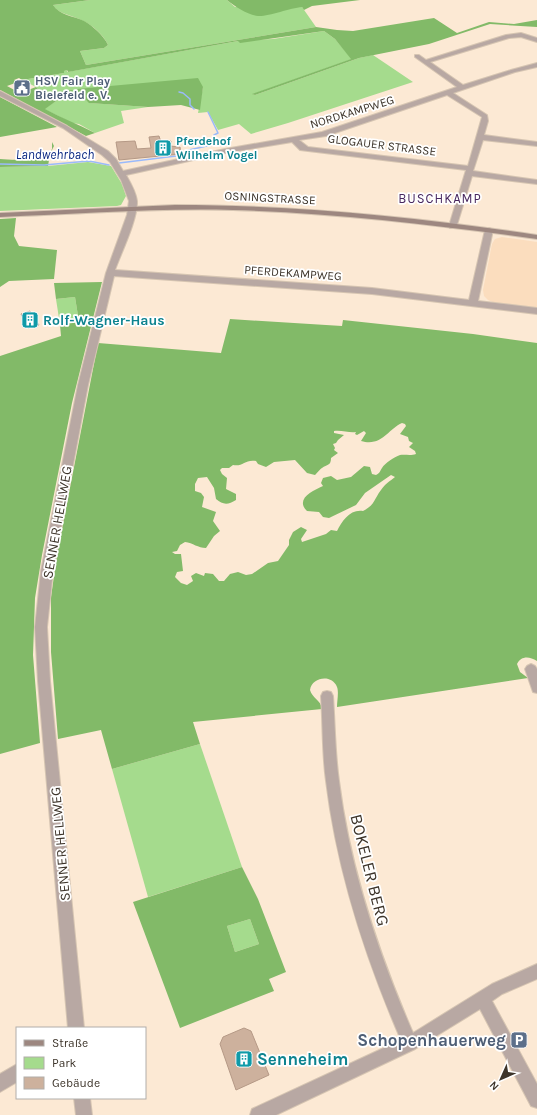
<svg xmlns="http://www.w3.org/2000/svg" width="537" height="1115" viewBox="0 0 537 1115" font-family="Karla,sans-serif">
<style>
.built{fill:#fbddbe}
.green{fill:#a5db8d}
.forest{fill:#82ba68;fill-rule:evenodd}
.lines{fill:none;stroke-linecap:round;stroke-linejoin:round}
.stream{stroke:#9abafb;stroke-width:1.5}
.building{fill:#cdb19d;stroke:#b59986}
.minor-casing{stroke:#d6c5b2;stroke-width:2}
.secondary-casing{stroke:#d6c5b2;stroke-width:2}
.minor{fill:#b8a8a3;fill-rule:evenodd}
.secondary{fill:#9d8780;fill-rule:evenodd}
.labels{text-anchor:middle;stroke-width:3.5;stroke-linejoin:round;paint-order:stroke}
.far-service-label{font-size:12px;font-weight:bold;fill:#4e5e75;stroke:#fff;text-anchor:start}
.far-street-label{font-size:12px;fill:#3d342a;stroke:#fff}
.far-culture-label{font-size:12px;font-weight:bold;fill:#0d838f;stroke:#fff;text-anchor:start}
.far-water-label{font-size:13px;font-style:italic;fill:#092782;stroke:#fff}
.far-quarter-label{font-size:13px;letter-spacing:1px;fill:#48275f;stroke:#fff}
.culture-label{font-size:14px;font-weight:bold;fill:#0d838f;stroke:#fff;text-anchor:start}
.street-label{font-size:14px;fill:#3d342a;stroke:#fff}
.near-street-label{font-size:17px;fill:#3d342a;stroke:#fff}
.near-service-label{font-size:17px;font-weight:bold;fill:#4e5e75;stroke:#fff;text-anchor:end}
.near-culture-label{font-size:17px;font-weight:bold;fill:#0d838f;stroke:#fff;text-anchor:start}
</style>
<rect width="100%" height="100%" fill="#fce9d4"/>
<polygon class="built" points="502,237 537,242 537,308 495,303 488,300 484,296 483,290 492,244 495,239"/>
<g class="green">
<path d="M90 0H227L235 7H302L316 27 86 65 80 51 104 48 108 45C104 36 93 25 83 21 74 15 59 15 53 5Z"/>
<polygon points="324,31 335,39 352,59 253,94 255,95 359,58 373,55 413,82 288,123 251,134 239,124 218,130 208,112 198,113 203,87 77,89 72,99 86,100 90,103 148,107 121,111 124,123 95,133 79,124 72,123 44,109 59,99 43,94 36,87 22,80 64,73 63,71 67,70 67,72 238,41 273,39"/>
<polygon points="88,162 111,166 122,184 126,196 121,205 117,206 0,211 0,167 48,166"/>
<polygon points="75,297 79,322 60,325 56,299"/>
<polygon points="200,744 242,867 148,897 112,769"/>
<polygon points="250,919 259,944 235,952 227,926"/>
</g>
<g class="forest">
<path d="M0 0H90L53 5C59 15 74 16 84 21 93 26 104 36 108 45L104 48 80 51 86 65 316 27 337 30 353 31 434 18 457 33 489 22 514 24 537 20V27L490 24 429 44 359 58 255 95 252 94 351 59 335 39 324 31 240 43 238 41 68 72 67 70 64 71V73L22 80 19 78 14 80 18 82 7 86 20 93 36 87 43 94 73 90 68 99H59L45 109C61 118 78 124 95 133L86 136 0 90Z"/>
<path d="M227 0H360L312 6 304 10 302 7C290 8 267 17 258 16 248 15 234 6 227 0Z"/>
<polygon points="198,78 203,87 200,110 181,105 148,107 89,103 86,100 71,99 77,89"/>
<polygon points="0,97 57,127 0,137"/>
<path d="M52 142 54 146 50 154 48 166 0 167V159C13 160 46 162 52 149Z"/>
<polygon points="16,218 14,236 19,246 57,250 54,279 9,281 0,287 0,219"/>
<polygon points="102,282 72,403 42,555 35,598 33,655 40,743 0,754 0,356 61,336 60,325 79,322 75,297 56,299 54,283"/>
<path d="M230 319 342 326 343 320 473 334 537 343V661C529 656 521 656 517 664L520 672 528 678 337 707C337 701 339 692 337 687 332 674 312 677 310 690 312 698 321 700 322 709L193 722 200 744 112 769 101 730 58 739 51 652V597L57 555 98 343 221 353ZM402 423 405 424 406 426 400 434 408 437 409 441 413 443 409 447 415 451 416 454C410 456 405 454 400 455 394 457 385 463 382 468 380 471 380 473 376 475L372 474 370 467 364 466 351 477 337 480 331 476 323 478 321 483 323 486C312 491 295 499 307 511L319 512 323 517 329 518 356 505 365 493 391 475 395 477C390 481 385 484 381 490 374 499 375 505 363 511 350 509 342 521 337 531L331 530 326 534 302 542 301 539 307 530 301 527 293 532 289 540V545L278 561 268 563 252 574 246 575 238 572 230 574 224 581H219L213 574 205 573 204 576 196 573 191 576 193 581 187 585 181 583 175 577 177 572 183 571 181 554H175L172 552 177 551 180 545 185 542C193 543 198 548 206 548L214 536 220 531 213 521 216 512 202 507 204 497 201 493 195 491V484L198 478 207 477 214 488 216 499C223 505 228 505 236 500V494L226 489 227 478 222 474 220 470 222 468H229L233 465C243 467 245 459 256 461L258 464 266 467 274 462 295 460 307 473 315 475C317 473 320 469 322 468 327 464 331 466 331 458L338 453 334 450 335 448 333 444 336 443 338 440 344 435 334 433V431C342 430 349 433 356 432L355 434 357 435 364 431 366 433 361 441C382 447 388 429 402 423Z"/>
<path d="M242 867 258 899 286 972 269 979 274 991 180 1028 133 902ZM250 919 259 944 235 952 227 926Z"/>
</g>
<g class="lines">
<g class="stream">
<polyline points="179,92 183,93 190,99 190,105 194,109"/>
<polyline points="119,163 176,156 189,150 211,145 213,143 214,135 218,133 208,112"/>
<polyline points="0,164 44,165 89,161 109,165"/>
</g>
</g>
<g class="building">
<polygon points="159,136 161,142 171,141 170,146 180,147 181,154 119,160 116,142 135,141 137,149 151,148 149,137"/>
<polygon points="30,311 39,325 28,328 21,314"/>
<polygon points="244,1028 251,1031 269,1075 236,1090 220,1044 223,1037"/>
</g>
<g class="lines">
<g class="minor-casing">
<g id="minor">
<path d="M521 33 537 38V42L521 37 509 38 430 62 463 85 511 70 537 63V67L515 72 453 93 487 115 488 121 484 135 537 142V146L483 140 473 171 537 180V184L472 176 456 228H450L449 226 466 170 308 151 300 150 292 142 225 153 126 175C130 182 136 192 137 201 138 219 121 253 115 270L372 288 469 300 485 230 489 228 493 230 478 301 537 308V314L372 294 114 276 88 385 53 571 47 627 50 681 84 1028H68L38 681 35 627 41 571 78 385 106 273 127 215 129 201 121 180 110 162 102 155 63 128 0 96V91L67 126 108 151 116 159 123 171 225 149 322 132 457 87 415 57V55H419L426 60 506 35ZM447 95 482 117 468 166 308 147 299 140 326 136Z"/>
<polygon points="531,664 535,666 537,669 537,693 533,692 525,669 527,666"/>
<path d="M327 691 331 692 333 696C335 724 335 753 339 781 350 869 378 952 413 1033L492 984 537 964V979L502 994 492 1001 537 1084V1108L531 1106 480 1009 415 1049 276 1115H250L252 1109 401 1040C365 957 337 871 326 781 322 753 323 724 321 696L323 692Z"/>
<polygon points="17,1064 17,1082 0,1092 0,1074"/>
<polygon points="74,1098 90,1098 92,1115 76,1115"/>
</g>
</g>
<g class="secondary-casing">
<path id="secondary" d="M175 205C296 205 417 217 537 235V239C436 225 335 213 233 210 155 208 78 214 0 217V213Z"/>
</g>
<use href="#minor" class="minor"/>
<use href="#secondary" class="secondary"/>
</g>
<defs>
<g id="civic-square" transform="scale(0.9)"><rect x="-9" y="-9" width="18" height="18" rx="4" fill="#5c6f8a" stroke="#fff"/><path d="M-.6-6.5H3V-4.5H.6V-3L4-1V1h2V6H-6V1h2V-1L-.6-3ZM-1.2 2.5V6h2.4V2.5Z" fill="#fff"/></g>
<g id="building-square" transform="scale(0.9)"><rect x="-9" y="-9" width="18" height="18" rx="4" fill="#0f9aa8" stroke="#fff"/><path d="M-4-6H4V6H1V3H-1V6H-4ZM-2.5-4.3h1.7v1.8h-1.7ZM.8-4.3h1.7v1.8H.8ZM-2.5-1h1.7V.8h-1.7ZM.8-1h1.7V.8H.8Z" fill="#fff"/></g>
<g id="parking-square" transform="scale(0.9)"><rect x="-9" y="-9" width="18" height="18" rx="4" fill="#5c6f8a" stroke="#fff"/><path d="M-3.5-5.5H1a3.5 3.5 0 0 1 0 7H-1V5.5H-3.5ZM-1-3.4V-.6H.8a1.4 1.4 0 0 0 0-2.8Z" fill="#fff"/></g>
</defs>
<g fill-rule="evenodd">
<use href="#civic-square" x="22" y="88"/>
<use href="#building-square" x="163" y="148"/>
<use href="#building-square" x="30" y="320"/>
<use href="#parking-square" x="519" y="1040"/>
<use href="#building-square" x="244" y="1059"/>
</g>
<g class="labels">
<g class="far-service-label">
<text x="35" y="85">HSV Fair Play<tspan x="35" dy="14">Bielefeld e. V.</tspan></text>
</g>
<g class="far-street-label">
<text transform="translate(352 112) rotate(-17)" y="4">NORDKAMPWEG</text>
<text transform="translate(382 145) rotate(7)" y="4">GLOGAUER STRASSE</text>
<text transform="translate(270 198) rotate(3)" y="4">OSNINGSTRASSE</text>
<text transform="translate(293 273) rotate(4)" y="4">PFERDEKAMPWEG</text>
</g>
<g class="far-culture-label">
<text x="176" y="145">Pferdehof<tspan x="176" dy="14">Wilhelm Vogel</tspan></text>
</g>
<g class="far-water-label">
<text x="55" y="159">Landwehrbach</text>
</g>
<g class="far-quarter-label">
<text x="440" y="203">BUSCHKAMP</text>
</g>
<g class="culture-label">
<text x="43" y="325">Rolf-Wagner-Haus</text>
</g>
<g class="street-label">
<text transform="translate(57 522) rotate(-80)" y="5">SENNER HELLWEG</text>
<text transform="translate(60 844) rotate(-95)" y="5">SENNER HELLWEG</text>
</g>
<g class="near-street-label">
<text transform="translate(370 870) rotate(76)" y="6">BOKELER BERG</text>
</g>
<g class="near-service-label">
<text x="506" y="1046">Schopenhauerweg</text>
</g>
<g class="near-culture-label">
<text x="257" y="1065">Senneheim</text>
</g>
</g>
<rect x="16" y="1027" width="130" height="72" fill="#ffffff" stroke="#b1aeaa"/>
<rect x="24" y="1040" width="20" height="6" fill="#9d8780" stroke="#b1aeaa"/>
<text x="52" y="1047" font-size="12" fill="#3d342a">Straße</text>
<rect x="24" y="1057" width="20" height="12" fill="#a5db8d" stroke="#b1aeaa"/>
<text x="52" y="1067" font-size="12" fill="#3d342a">Park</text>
<rect x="24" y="1077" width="20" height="12" fill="#cdb19d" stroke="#b1aeaa"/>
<text x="52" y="1087" font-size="12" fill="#3d342a">Gebäude</text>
<g transform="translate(501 1079) rotate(225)" stroke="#ffffff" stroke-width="3" paint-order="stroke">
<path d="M0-3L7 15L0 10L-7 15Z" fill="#3d342a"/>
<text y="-6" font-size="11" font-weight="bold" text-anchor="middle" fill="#3d342a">N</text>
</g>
</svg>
